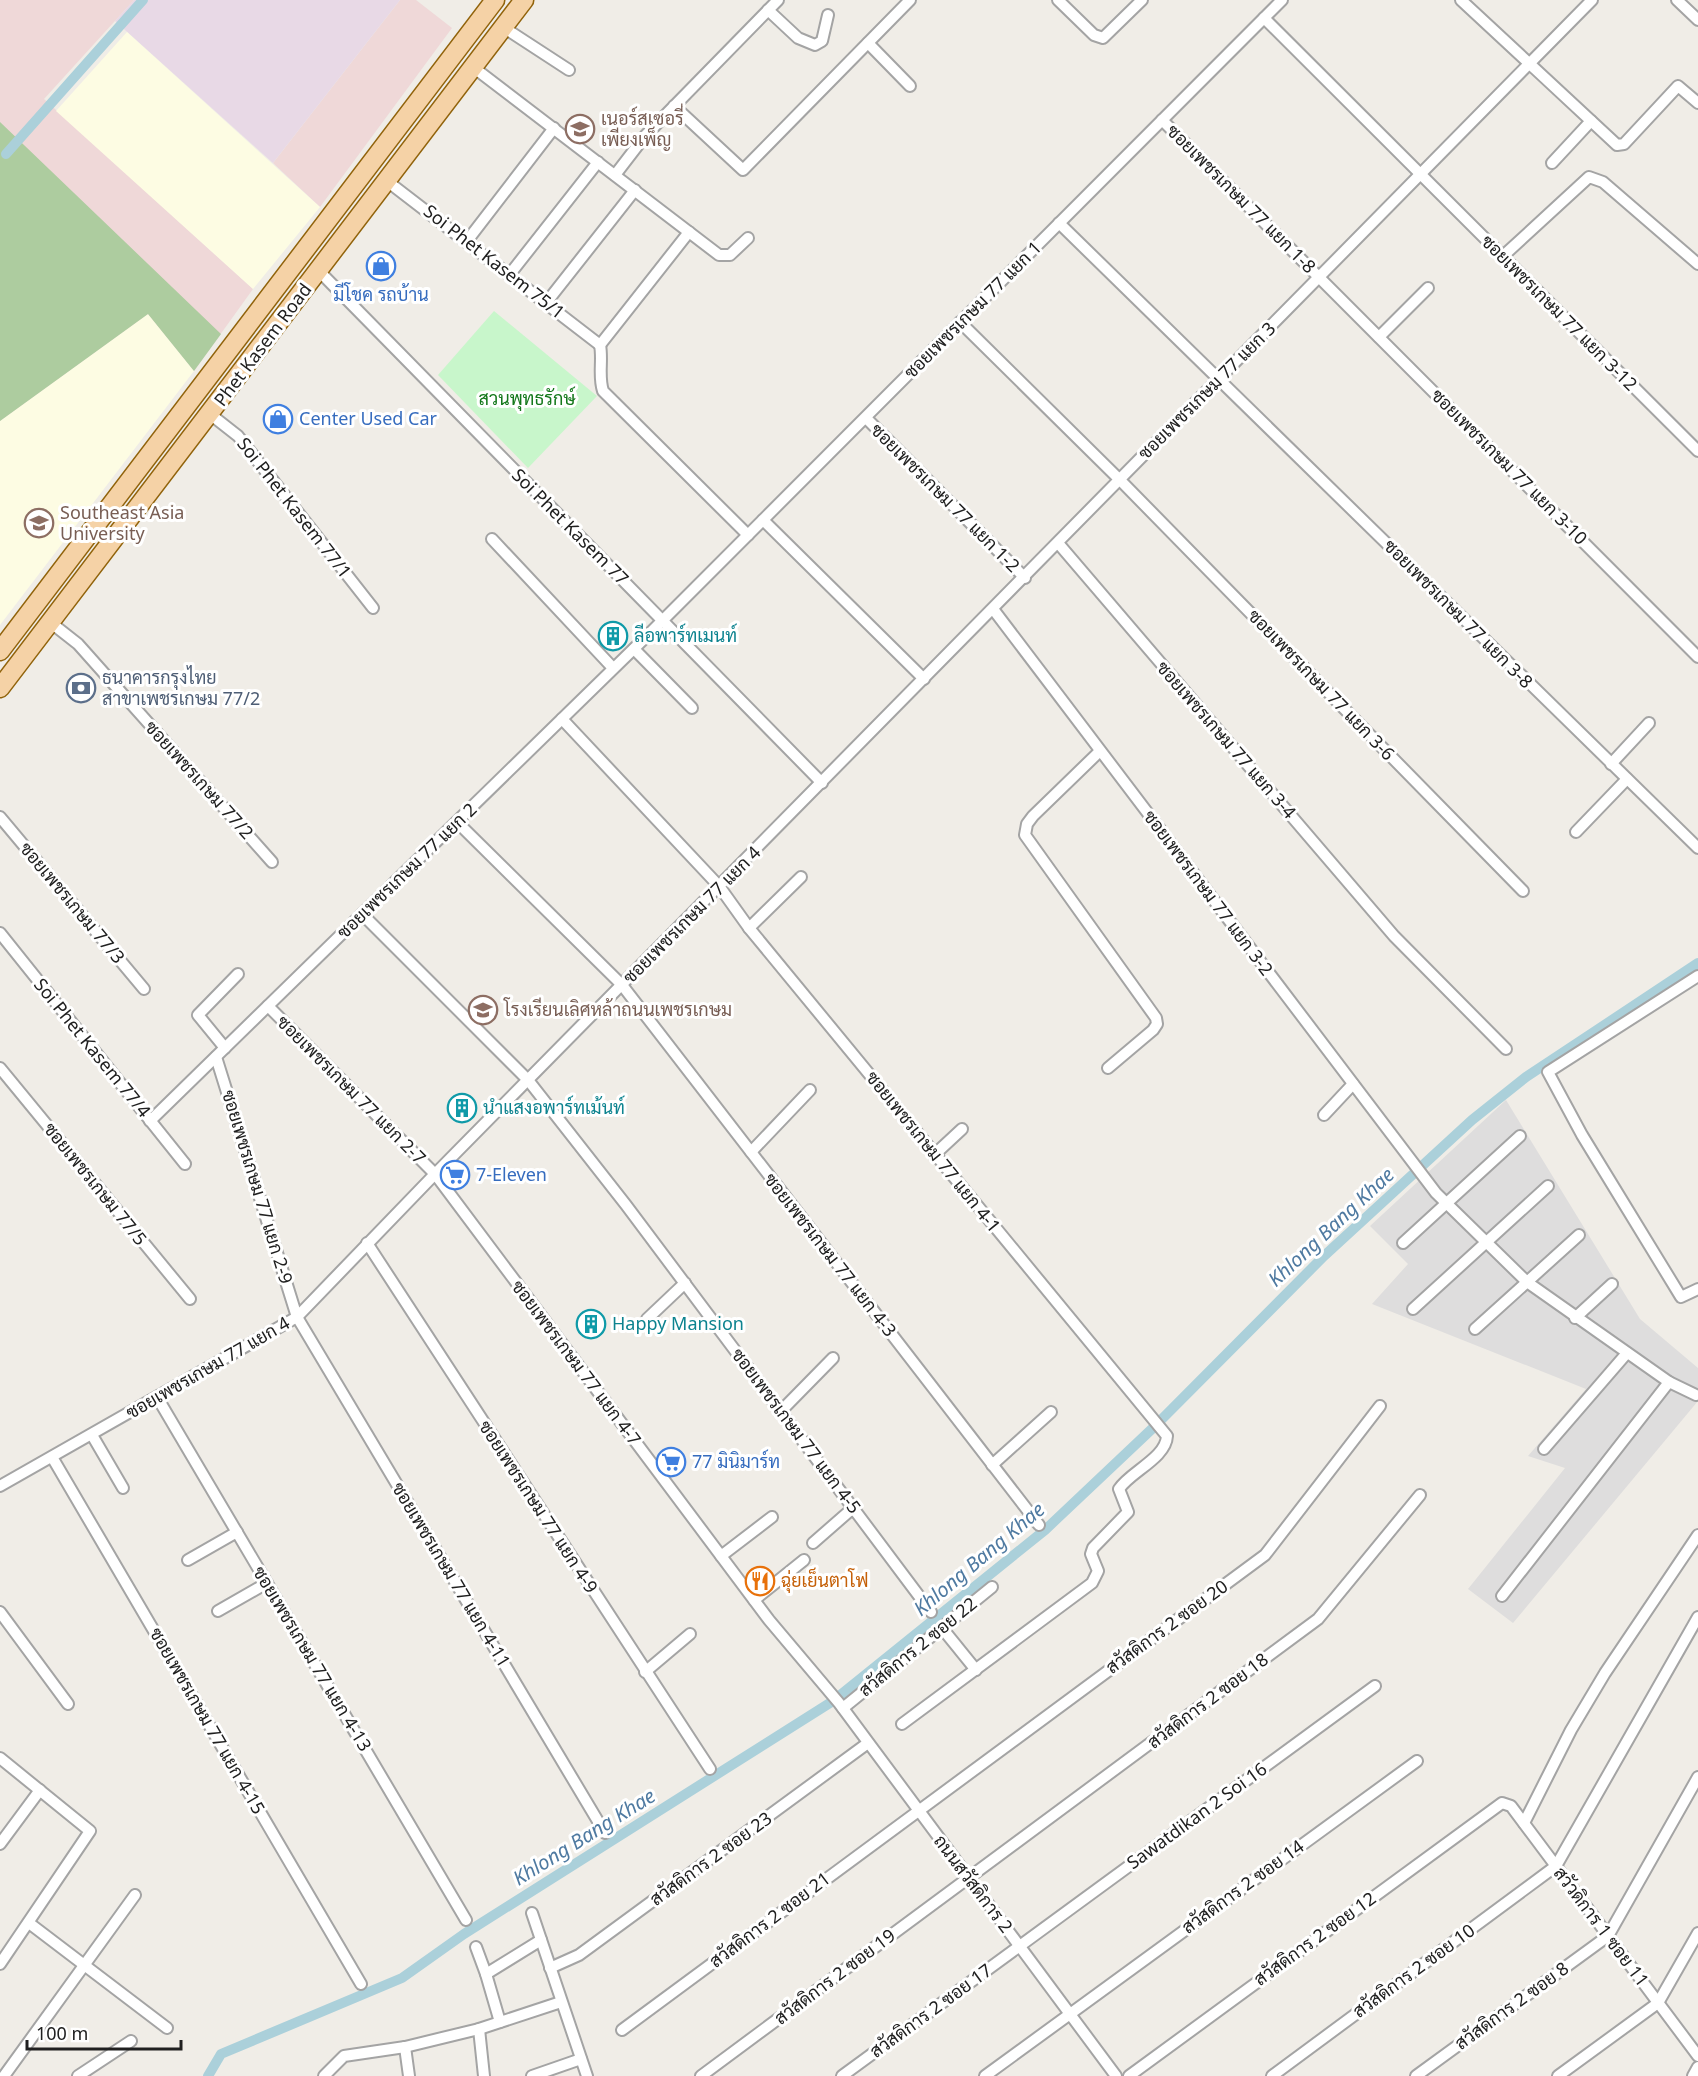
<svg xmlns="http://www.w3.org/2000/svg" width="1698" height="2076" viewBox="0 0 1698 2076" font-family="'Noto Sans',Sarabun,sans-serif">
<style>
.residential{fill:#dedddd}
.commercial{fill:#efd8d8}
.industrial{fill:#e8d9e6}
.education{fill:#fdfce3}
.forest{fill:#adcc9f}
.park{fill:#c8f6cb}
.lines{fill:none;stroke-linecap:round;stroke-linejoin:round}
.canal{stroke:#abd0da;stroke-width:10}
.minor-casing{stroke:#a4a4a4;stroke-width:14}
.primary-casing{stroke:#91630b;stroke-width:21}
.minor{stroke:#fff;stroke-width:10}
.primary{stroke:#f5d2a6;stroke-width:18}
.labels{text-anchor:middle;stroke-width:6;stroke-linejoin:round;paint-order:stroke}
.education-label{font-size:18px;fill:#785e54;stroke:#fff;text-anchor:start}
.street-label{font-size:18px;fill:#202020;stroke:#fff}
.shop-label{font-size:18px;fill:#366cbe;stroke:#fff;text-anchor:start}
.park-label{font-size:18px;fill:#14781b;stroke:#fff}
.culture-label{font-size:18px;fill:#0d838f;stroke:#fff;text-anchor:start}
.service-label{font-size:18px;fill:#4e5e75;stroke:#fff;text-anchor:start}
.food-label{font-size:18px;fill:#c56008;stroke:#fff;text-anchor:start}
.water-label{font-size:20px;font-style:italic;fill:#4f7aa1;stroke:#fff}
</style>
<rect width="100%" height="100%" fill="#f0ede7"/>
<polygon class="residential" points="1506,1100 1640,1319 1698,1368 1698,1401 1513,1623 1468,1589 1565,1468 1528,1456 1586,1389 1372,1304 1408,1264 1370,1226"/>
<g class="commercial">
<polygon points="0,0 134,0 44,99 253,289 194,371 148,314 0,421"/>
<polygon points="400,0 416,0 452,28 320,207 273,163"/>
</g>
<polygon class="industrial" points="134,0 400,0 273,163 115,21"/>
<g class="education">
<polygon points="127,32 320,207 253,289 56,111"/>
<polygon points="148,314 194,371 0,625 0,421"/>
</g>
<polygon class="forest" points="0,122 221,334 194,371 148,314 0,421"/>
<polygon class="park" points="494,311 597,396 528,468 438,375"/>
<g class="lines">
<g class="canal">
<polyline points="6,154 143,0"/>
<polyline points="208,2076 221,2054 402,1978 464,1934 833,1701 1045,1530 1154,1427 1324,1256 1472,1120 1526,1077 1698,963"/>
</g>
<g class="minor-casing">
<g id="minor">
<polyline points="1058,0 1094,35 1103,38 1142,0"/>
<polyline points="1461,0 1617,145 1624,144 1678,86 1698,103"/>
<polyline points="1677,0 1698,20"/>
<polyline points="768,10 798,38 815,45 822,41 828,15"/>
<polyline points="1264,18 1698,451"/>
<polyline points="503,27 569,70"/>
<polyline points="868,43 910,86"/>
<polyline points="473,67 719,255 730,255 748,238"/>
<polyline points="674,106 743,170 910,0"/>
<polyline points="1162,120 1698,657"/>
<polyline points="1552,163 1591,121"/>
<polyline points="615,175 645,136 778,0"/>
<polyline points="387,181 600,345"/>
<polyline points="1059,223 1698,848"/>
<polyline points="467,241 554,128"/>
<polyline points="1502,257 1589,177 1603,182 1698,264"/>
<polyline points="319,271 822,783"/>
<polyline points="510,274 598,162"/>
<polyline points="546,303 635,190"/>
<polyline points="960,322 1120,480 1523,891"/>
<polyline points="1379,337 1428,288"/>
<path d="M600 345C603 360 598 376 603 391L748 535"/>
<polyline points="600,345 689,232"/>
<polyline points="210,414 238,436 373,608"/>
<polyline points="866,418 1025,578"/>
<polyline points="763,520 924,679"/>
<polyline points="492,539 613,668"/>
<polyline points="1058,543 1394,936 1506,1049"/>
<polyline points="993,609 1436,1193 1527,1282 1669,1382 1696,1395"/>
<polyline points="50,622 78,644 272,862"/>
<polyline points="634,649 692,708"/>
<path d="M562 719 719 886 749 928 1167 1436C1166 1458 1130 1472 1119 1489L1128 1512 1093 1548 1091 1554 1098 1571 1092 1583 902 1724"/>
<polyline points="1100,751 1033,816 1027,824 1025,835 1156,1018 1157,1024 1153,1030 1108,1068"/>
<polyline points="1611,764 1649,723"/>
<polyline points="0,817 144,989"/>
<polyline points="457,822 622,985 1039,1525"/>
<polyline points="1576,832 1627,779"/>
<polyline points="362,914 528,1080 626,1205 931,1612"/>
<polyline points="749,928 801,877"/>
<polyline points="0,933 185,1164"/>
<polyline points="1698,976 1548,1072 1582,1135 1681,1297 1698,1289"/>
<polyline points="268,1006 435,1174 769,1620 839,1703 1116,2076"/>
<polyline points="225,1048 198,1015 238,974"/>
<polyline points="216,1057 297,1317 605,1833"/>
<polyline points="0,1068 190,1299"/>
<polyline points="1324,1115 1353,1084"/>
<polyline points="150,1121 652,631 1282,0"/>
<polyline points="751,1152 810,1090"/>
<polyline points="934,1155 962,1129"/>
<polyline points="367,1243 710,1769"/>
<polyline points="1403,1243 1520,1136"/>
<polyline points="1413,1309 1548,1186"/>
<polyline points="1575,1318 1612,1284"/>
<polyline points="647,1319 685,1283"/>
<polyline points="1475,1329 1579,1235"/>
<polyline points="157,1397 466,1920"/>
<polyline points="781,1411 833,1358"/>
<polyline points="92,1435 123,1488"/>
<polyline points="1544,1449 1627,1353"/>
<polyline points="52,1457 361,1984"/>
<polyline points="992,1465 1051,1412"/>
<polyline points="0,1486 297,1317 435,1174 1592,0"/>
<polyline points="813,1543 853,1508"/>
<polyline points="721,1556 772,1517"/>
<polyline points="188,1560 237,1532"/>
<polyline points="1502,1596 1669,1382"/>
<polyline points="754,1600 804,1560"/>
<polyline points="218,1611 267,1583"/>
<polyline points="0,1612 68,1704"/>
<polyline points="942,1628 976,1670"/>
<polyline points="645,1672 690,1634"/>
<polyline points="843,1708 992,1587"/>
<polyline points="0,1758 90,1831 0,1964"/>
<polyline points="1524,1823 1571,1730 1605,1673 1698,1535"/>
<polyline points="0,1844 40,1790"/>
<polyline points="532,1913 587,2076"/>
<polyline points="29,1923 167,2028"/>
<polyline points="476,1947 486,1974"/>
<polyline points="550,1968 579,1955 868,1743"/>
<polyline points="500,2022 486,1974 541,1940"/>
<polyline points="479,2029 484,2076"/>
<polyline points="622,2030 1265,1555 1380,1406"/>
<polyline points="405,2047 409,2076"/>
<polyline points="4,2076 135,1895"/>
<polyline points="78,2076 131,2041"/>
<polyline points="324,2076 344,2056 405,2047 479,2029 561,2002"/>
<polyline points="532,2076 581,2059"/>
<polyline points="701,2076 1318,1619 1420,1495"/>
<polyline points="842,2076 1375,1686"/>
<polyline points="985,2076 1417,1761"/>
<polyline points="1129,2076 1502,1803 1511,1806 1698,2056"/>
<polyline points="1272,2076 1556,1866 1698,1617"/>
<polyline points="1416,2076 1608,1936 1698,1777"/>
<polyline points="1558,2076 1658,2003 1698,1933"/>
<polyline points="1693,2076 1698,2067"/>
</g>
</g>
<g class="primary-casing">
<g id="primary">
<polyline points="0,651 495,0"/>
<polyline points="0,688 524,0"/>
</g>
</g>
<use href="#minor" class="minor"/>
<use href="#primary" class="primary"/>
</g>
<defs>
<g id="school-ring" transform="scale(1.5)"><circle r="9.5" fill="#fff" stroke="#8d6e63" stroke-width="1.5"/><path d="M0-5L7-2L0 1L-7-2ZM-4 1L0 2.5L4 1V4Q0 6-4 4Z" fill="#8d6e63"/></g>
<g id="shop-ring" transform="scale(1.5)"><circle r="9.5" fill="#fff" stroke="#3f7fe0" stroke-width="1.5"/><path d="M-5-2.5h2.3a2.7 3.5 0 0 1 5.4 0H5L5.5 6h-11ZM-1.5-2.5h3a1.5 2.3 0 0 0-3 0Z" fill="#3f7fe0"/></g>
<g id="university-ring" transform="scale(1.5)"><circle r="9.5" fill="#fff" stroke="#8d6e63" stroke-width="1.5"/><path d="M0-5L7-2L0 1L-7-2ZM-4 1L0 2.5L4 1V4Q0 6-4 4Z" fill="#8d6e63"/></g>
<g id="building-ring" transform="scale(1.5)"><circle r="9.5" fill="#fff" stroke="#0f9aa8" stroke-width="1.5"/><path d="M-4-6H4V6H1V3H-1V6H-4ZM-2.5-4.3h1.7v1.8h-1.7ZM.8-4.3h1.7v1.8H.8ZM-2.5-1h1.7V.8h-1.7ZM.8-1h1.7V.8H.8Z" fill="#0f9aa8"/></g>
<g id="bank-ring" transform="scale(1.5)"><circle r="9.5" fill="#fff" stroke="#5c6f8a" stroke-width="1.5"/><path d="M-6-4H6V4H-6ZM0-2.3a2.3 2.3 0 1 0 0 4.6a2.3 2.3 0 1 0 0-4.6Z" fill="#5c6f8a"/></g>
<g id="supermarket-ring" transform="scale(1.5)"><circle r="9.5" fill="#fff" stroke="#3f7fe0" stroke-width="1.5"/><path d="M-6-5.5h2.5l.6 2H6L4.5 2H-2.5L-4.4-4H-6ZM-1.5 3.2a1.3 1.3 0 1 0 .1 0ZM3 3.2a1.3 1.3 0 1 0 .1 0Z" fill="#3f7fe0"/></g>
<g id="restaurant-ring" transform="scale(1.5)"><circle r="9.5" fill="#fff" stroke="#e8710a" stroke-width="1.5"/><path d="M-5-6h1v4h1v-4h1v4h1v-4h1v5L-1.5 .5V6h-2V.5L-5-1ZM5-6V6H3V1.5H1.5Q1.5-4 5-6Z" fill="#e8710a"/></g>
</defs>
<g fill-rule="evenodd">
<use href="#school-ring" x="580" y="129"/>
<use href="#shop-ring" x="381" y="266"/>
<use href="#shop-ring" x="278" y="419"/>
<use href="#university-ring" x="39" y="523"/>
<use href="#building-ring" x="613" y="636"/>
<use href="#bank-ring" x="81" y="688"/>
<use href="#school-ring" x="483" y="1010"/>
<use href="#building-ring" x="462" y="1108"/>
<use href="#supermarket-ring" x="455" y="1175"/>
<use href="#building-ring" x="591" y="1324"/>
<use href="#supermarket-ring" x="671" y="1462"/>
<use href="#restaurant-ring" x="760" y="1581"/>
</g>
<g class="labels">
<g class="education-label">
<text x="601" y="125">เนอร์สเซอรี่<tspan x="601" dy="21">เพียงเพ็ญ</tspan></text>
<text x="60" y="519">Southeast Asia<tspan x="60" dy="21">University</tspan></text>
<text x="504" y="1016">โรงเรียนเลิศหล้าถนนเพชรเกษม</text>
</g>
<g class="street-label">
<text transform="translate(1241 199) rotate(45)" y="6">ซอยเพชรเกษม 77 แยก 1-8</text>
<text transform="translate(494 262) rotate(38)" y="6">Soi Phet Kasem 75/1</text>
<text transform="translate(973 310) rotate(-45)" y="6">ซอยเพชรเกษม 77 แยก 1</text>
<text transform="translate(1559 313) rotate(45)" y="6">ซอยเพชรเกษม 77 แยก 3-12</text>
<text transform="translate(263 345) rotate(-53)" y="6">Phet Kasem Road</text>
<text transform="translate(1207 391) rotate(-45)" y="6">ซอยเพชรเกษม 77 แยก 3</text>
<text transform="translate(1509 467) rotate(45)" y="6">ซอยเพชรเกษม 77 แยก 3-10</text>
<text transform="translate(945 498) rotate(45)" y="6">ซอยเพชรเกษม 77 แยก 1-2</text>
<text transform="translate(294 508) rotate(52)" y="6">Soi Phet Kasem 77/1</text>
<text transform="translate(570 527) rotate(45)" y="6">Soi Phet Kasem 77</text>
<text transform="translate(1458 614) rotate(45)" y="6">ซอยเพชรเกษม 77 แยก 3-8</text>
<text transform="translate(1321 685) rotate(46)" y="6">ซอยเพชรเกษม 77 แยก 3-6</text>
<text transform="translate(1226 740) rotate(49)" y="6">ซอยเพชรเกษม 77 แยก 3-4</text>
<text transform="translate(199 780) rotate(48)" y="6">ซอยเพชรเกษม 77/2</text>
<text transform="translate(407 871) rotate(-44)" y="6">ซอยเพชรเกษม 77 แยก 2</text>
<text transform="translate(1208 893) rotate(53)" y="6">ซอยเพชรเกษม 77 แยก 3-2</text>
<text transform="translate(72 903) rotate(50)" y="6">ซอยเพชรเกษม 77/3</text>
<text transform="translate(692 915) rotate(-45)" y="6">ซอยเพชรเกษม 77 แยก 4</text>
<text transform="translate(92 1048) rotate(51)" y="6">Soi Phet Kasem 77/4</text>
<text transform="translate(351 1090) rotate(45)" y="6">ซอยเพชรเกษม 77 แยก 2-7</text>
<text transform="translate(933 1152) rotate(51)" y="6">ซอยเพชรเกษม 77 แยก 4-1</text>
<text transform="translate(95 1184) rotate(51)" y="6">ซอยเพชรเกษม 77/5</text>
<text transform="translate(257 1187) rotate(73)" y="6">ซอยเพชรเกษม 77 แยก 2-9</text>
<text transform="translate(830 1255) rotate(52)" y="6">ซอยเพชรเกษม 77 แยก 4-3</text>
<text transform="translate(576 1363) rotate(53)" y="6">ซอยเพชรเกษม 77 แยก 4-7</text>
<text transform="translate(208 1368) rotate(-30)" y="6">ซอยเพชรเกษม 77 แยก 4</text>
<text transform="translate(796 1431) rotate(53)" y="6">ซอยเพชรเกษม 77 แยก 4-5</text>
<text transform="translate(538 1507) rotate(57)" y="6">ซอยเพชรเกษม 77 แยก 4-9</text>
<text transform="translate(451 1575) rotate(59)" y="6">ซอยเพชรเกษม 77 แยก 4-11</text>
<text transform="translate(1167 1627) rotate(-36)" y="6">สวัสดิการ 2 ซอย 20</text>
<text transform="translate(918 1647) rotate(-39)" y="6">สวัสดิการ 2 ซอย 22</text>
<text transform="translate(312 1659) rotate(59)" y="6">ซอยเพชรเกษม 77 แยก 4-13</text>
<text transform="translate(1208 1701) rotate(-37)" y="6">สวัสดิการ 2 ซอย 18</text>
<text transform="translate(207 1721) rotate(60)" y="6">ซอยเพชรเกษม 77 แยก 4-15</text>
<text transform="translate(1197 1816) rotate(-36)" y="6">Sawatdikan 2 Soi 16</text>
<text transform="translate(711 1859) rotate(-36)" y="6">สวัสดิการ 2 ซอย 23</text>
<text transform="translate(973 1884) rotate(53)" y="6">ถนนสวัสดิการ 2</text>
<text transform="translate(1243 1887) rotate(-36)" y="6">สวัสดิการ 2 ซอย 14</text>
<text transform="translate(770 1920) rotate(-37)" y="6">สวัสดิการ 2 ซอย 21</text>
<text transform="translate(1601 1927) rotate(53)" y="6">สวัวดิการ 1 ซอย 11</text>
<text transform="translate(1315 1939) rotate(-36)" y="6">สวัสดิการ 2 ซอย 12</text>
<text transform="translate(1414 1971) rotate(-36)" y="6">สวัสดิการ 2 ซอย 10</text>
<text transform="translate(835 1977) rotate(-37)" y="6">สวัสดิการ 2 ซอย 19</text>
<text transform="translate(1512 2006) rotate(-36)" y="6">สวัสดิการ 2 ซอย 8</text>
<text transform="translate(931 2011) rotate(-36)" y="6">สวัสดิการ 2 ซอย 17</text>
</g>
<g class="shop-label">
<text x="381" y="301" text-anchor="middle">มีโชค รถบ้าน</text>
<text x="299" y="425">Center Used Car</text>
<text x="476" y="1181">7-Eleven</text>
<text x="692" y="1468">77 มินิมาร์ท</text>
</g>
<g class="park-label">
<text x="527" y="405">สวนพุทธรักษ์</text>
</g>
<g class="culture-label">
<text x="634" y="642">ลีอพาร์ทเมนท์</text>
<text x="483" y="1114">นำแสงอพาร์ทเม้นท์</text>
<text x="612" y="1330">Happy Mansion</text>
</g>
<g class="service-label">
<text x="102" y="684">ธนาคารกรุงไทย<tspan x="102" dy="21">สาขาเพชรเกษม 77/2</tspan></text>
</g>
<g class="food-label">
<text x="781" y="1587">ฉุ่ยเย็นตาโฟ</text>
</g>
<g class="water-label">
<text transform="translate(1331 1227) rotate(-43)" y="7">Khlong Bang Khae</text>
<text transform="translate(979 1559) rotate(-40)" y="7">Khlong Bang Khae</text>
<text transform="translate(584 1837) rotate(-32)" y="7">Khlong Bang Khae</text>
</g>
</g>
<path d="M27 2040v9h154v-9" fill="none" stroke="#202020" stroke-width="3"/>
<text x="36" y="2040" font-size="18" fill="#202020" stroke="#ffffff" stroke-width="4.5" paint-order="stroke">100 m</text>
</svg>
